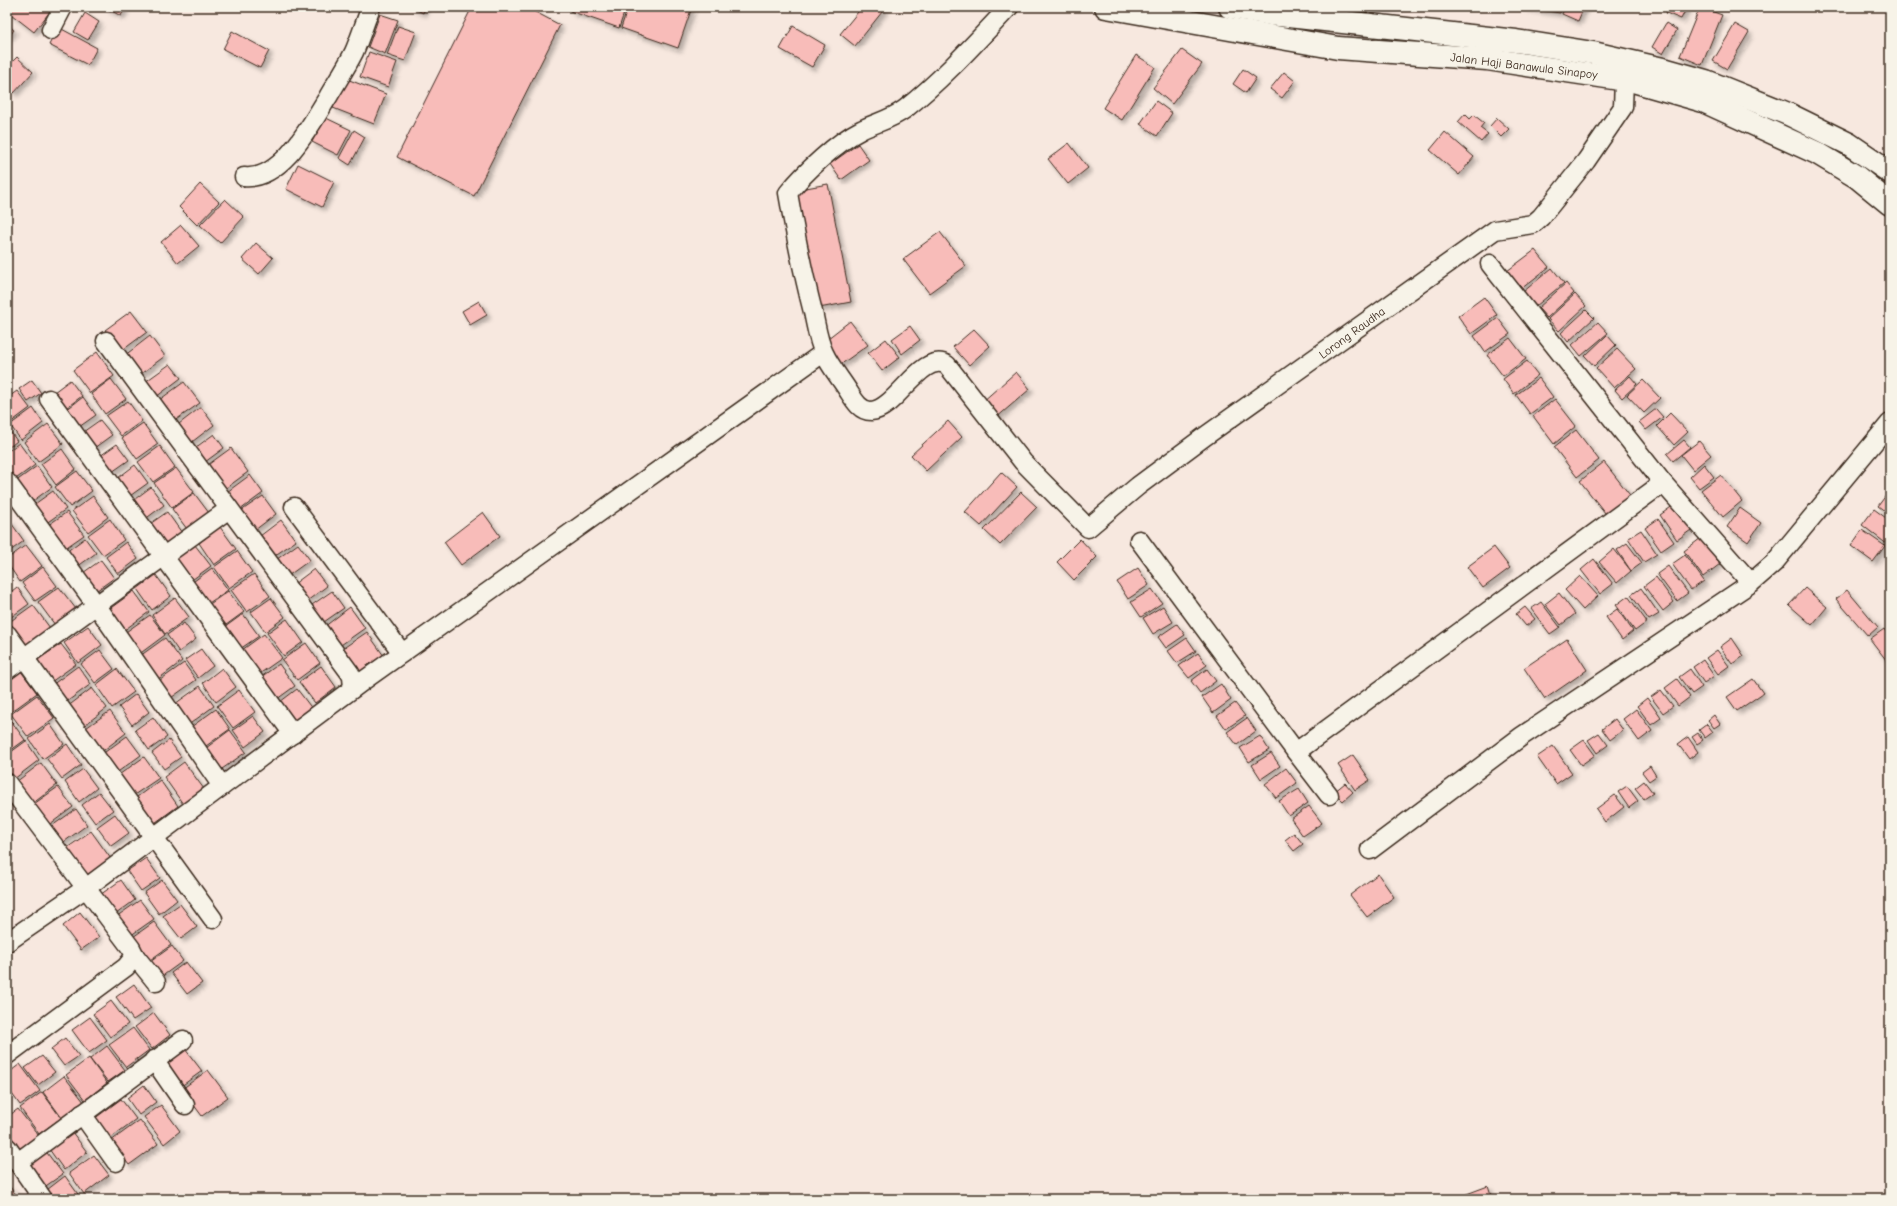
<svg xmlns="http://www.w3.org/2000/svg" width="1897" height="1206" viewBox="0 0 1897 1206" font-family="'Comic Neue',sans-serif">
<style>
.building{fill:#f8bcb9;stroke:#3b2a1e;filter:url(#shadow)}
.lines{fill:none;stroke-linecap:round;stroke-linejoin:round}
.street-casing{stroke:#3b2a1e;stroke-width:21}
.highway-casing{stroke:#3b2a1e;stroke-width:25}
.street{stroke:#f7f3e8;stroke-width:18}
.highway{stroke:#f7f3e8;stroke-width:22}
.labels{text-anchor:middle;stroke-width:3;stroke-linejoin:round;paint-order:stroke}
.street-label{font-size:12px;fill:#3b2a1e;stroke:#f7f3e8}
</style>
<defs>
<filter id="shadow"><feDropShadow dx="3.5" dy="3.5" stdDeviation="2" flood-color="#0004"/></filter>
</defs>
<rect width="100%" height="100%" fill="#f7e8df"/>
<filter id="ink" filterUnits="userSpaceOnUse"><feTurbulence type="fractalNoise" baseFrequency=".025" numOctaves="2"/><feDisplacementMap in="SourceGraphic" scale="8" xChannelSelector="R" yChannelSelector="G"/><feConvolveMatrix kernelMatrix="1 2 1 2 8 2 1 2 1" color-interpolation-filters="sRGB"/></filter>
<g filter="url(#ink)">
<g class="building">
<polygon points="8,7 50,7 52,9 34,32 7,11"/>
<polygon points="104,7 125,7 121,16"/>
<polygon points="411,7 426,7 423,13"/>
<polygon points="472,7 526,7 560,25 474,196 397,157"/>
<polygon points="572,7 626,7 619,28 570,11"/>
<polygon points="628,7 692,7 678,48 621,28"/>
<polygon points="862,7 886,7 855,46 840,34"/>
<polygon points="1522,7 1561,7 1560,13"/>
<polygon points="1565,7 1584,7 1578,21 1562,14"/>
<polygon points="1669,7 1687,7 1681,19 1666,13"/>
<polygon points="1700,7 1722,15 1702,65 1680,56"/>
<polygon points="85,13 99,22 88,40 74,32"/>
<polygon points="380,14 398,20 385,54 368,47"/>
<polygon points="1666,23 1677,30 1663,54 1652,47"/>
<polygon points="1735,24 1749,32 1727,69 1713,61"/>
<polygon points="7,25 14,30 7,39"/>
<polygon points="398,26 416,32 405,61 387,55"/>
<polygon points="793,26 825,45 812,67 780,49"/>
<polygon points="58,27 97,48 88,65 49,45"/>
<polygon points="232,31 269,51 260,68 223,49"/>
<polygon points="1182,50 1202,64 1172,104 1153,88"/>
<polygon points="369,52 397,62 388,87 360,77"/>
<polygon points="1136,55 1155,67 1122,120 1103,108"/>
<polygon points="17,57 33,72 14,93 7,86 7,67"/>
<polygon points="1243,69 1256,78 1246,93 1233,84"/>
<polygon points="1284,72 1295,81 1282,98 1270,89"/>
<polygon points="344,78 386,94 374,124 333,108"/>
<polygon points="1156,101 1172,113 1157,136 1140,124"/>
<polygon points="1465,114 1470,119 1474,115 1484,123 1480,128 1488,134 1481,142 1458,122"/>
<polygon points="324,117 351,130 338,155 312,142"/>
<polygon points="1497,118 1509,129 1501,137 1490,126"/>
<polygon points="354,130 365,137 350,165 339,158"/>
<polygon points="1445,132 1474,157 1459,175 1430,150"/>
<polygon points="1069,143 1088,168 1068,184 1048,159"/>
<polygon points="858,144 869,160 841,180 830,164"/>
<polygon points="298,164 334,182 322,207 286,189"/>
<polygon points="200,184 219,202 197,225 179,207"/>
<polygon points="828,184 851,302 819,308 795,190"/>
<polygon points="225,199 244,217 220,243 200,225"/>
<polygon points="181,225 199,246 178,263 161,242"/>
<polygon points="940,232 966,266 929,293 903,259"/>
<polygon points="256,243 273,258 259,274 242,259"/>
<polygon points="1535,250 1549,267 1521,289 1507,271"/>
<polygon points="1552,268 1564,283 1536,306 1523,292"/>
<polygon points="1566,283 1574,293 1547,318 1538,308"/>
<polygon points="1575,294 1586,306 1559,331 1548,319"/>
<polygon points="1484,297 1497,315 1471,334 1458,316"/>
<polygon points="479,301 487,315 470,325 462,311"/>
<polygon points="1586,310 1594,318 1568,342 1561,333"/>
<polygon points="131,311 147,332 120,352 105,330"/>
<polygon points="1498,318 1510,334 1485,352 1474,336"/>
<polygon points="850,321 868,345 840,365 823,342"/>
<polygon points="1598,322 1608,333 1581,356 1572,345"/>
<polygon points="910,326 920,340 902,354 892,339"/>
<polygon points="974,329 990,346 969,365 953,347"/>
<polygon points="1607,335 1616,345 1594,366 1585,356"/>
<polygon points="150,336 165,356 138,376 124,356"/>
<polygon points="1510,338 1526,359 1503,376 1487,355"/>
<polygon points="886,339 900,357 882,371 868,353"/>
<polygon points="1617,349 1636,369 1614,388 1596,368"/>
<polygon points="97,352 114,376 90,393 73,370"/>
<polygon points="1527,361 1538,375 1514,394 1503,379"/>
<polygon points="170,364 181,378 156,397 145,382"/>
<polygon points="1016,372 1030,389 996,418 982,402"/>
<polygon points="1630,376 1637,384 1622,398 1615,390"/>
<polygon points="1539,378 1553,397 1530,414 1516,395"/>
<polygon points="111,379 126,399 105,414 91,394"/>
<polygon points="32,380 41,393 28,402 19,389"/>
<polygon points="70,380 82,396 66,408 54,392"/>
<polygon points="1643,380 1660,398 1644,413 1627,395"/>
<polygon points="184,382 200,403 170,424 155,403"/>
<polygon points="17,391 30,408 10,423 7,419 7,398"/>
<polygon points="83,397 96,415 79,427 66,410"/>
<polygon points="1555,399 1576,426 1554,444 1533,416"/>
<polygon points="128,401 142,421 121,436 106,416"/>
<polygon points="201,407 214,425 188,445 175,427"/>
<polygon points="33,408 43,423 21,440 10,425"/>
<polygon points="1656,409 1663,417 1646,430 1639,422"/>
<polygon points="1670,413 1688,432 1674,445 1657,426"/>
<polygon points="100,420 112,435 94,448 83,432"/>
<polygon points="948,421 962,437 926,471 911,455"/>
<polygon points="143,423 158,444 137,459 122,438"/>
<polygon points="48,424 63,444 38,462 24,442"/>
<polygon points="7,427 17,441 7,449"/>
<polygon points="1576,430 1599,460 1577,477 1554,447"/>
<polygon points="214,434 224,448 205,462 195,448"/>
<polygon points="1684,440 1690,447 1673,461 1667,454"/>
<polygon points="1699,441 1711,455 1693,470 1681,455"/>
<polygon points="19,443 35,465 13,481 7,473 7,452"/>
<polygon points="117,444 129,460 112,472 100,456"/>
<polygon points="160,446 175,467 153,482 138,462"/>
<polygon points="231,448 248,472 222,491 205,467"/>
<polygon points="62,449 76,469 56,485 41,464"/>
<polygon points="1604,462 1633,499 1609,518 1580,481"/>
<polygon points="1704,464 1714,477 1699,488 1690,477"/>
<polygon points="135,465 148,483 127,498 114,481"/>
<polygon points="37,466 52,487 30,503 15,482"/>
<polygon points="176,468 194,492 172,508 154,483"/>
<polygon points="77,471 92,491 70,507 55,487"/>
<polygon points="1001,472 1017,487 981,526 965,512"/>
<polygon points="250,475 263,493 240,510 227,492"/>
<polygon points="1721,475 1742,501 1723,517 1701,490"/>
<polygon points="151,487 164,505 144,520 131,502"/>
<polygon points="53,491 66,509 45,524 32,506"/>
<polygon points="1021,492 1037,507 1000,545 984,530"/>
<polygon points="194,493 209,513 187,529 172,509"/>
<polygon points="1887,494 1890,496 1890,515 1878,506"/>
<polygon points="93,496 108,517 88,532 72,511"/>
<polygon points="263,496 276,514 255,530 241,511"/>
<polygon points="1674,505 1691,530 1677,540 1660,515"/>
<polygon points="1740,508 1761,523 1748,542 1727,527"/>
<polygon points="1874,509 1890,521 1890,542 1888,545 1862,525"/>
<polygon points="67,512 84,535 61,551 44,528"/>
<polygon points="167,512 182,533 162,547 147,526"/>
<polygon points="483,512 500,536 461,565 444,542"/>
<polygon points="110,519 124,540 103,555 88,535"/>
<polygon points="1658,519 1674,542 1661,551 1645,528"/>
<polygon points="9,520 24,541 7,553 7,522"/>
<polygon points="281,520 296,541 274,556 260,536"/>
<polygon points="220,527 236,549 214,565 199,543"/>
<polygon points="1641,530 1657,554 1644,562 1628,538"/>
<polygon points="1862,530 1885,546 1873,562 1851,546"/>
<polygon points="85,538 96,553 77,567 66,552"/>
<polygon points="1701,538 1720,564 1703,577 1684,551"/>
<polygon points="1080,539 1097,557 1074,580 1057,562"/>
<polygon points="126,542 138,559 118,574 106,557"/>
<polygon points="1627,543 1642,563 1631,571 1617,550"/>
<polygon points="298,544 310,560 285,578 273,562"/>
<polygon points="26,545 42,566 20,582 7,563 7,559"/>
<polygon points="195,545 211,566 189,582 173,560"/>
<polygon points="1494,547 1510,568 1483,588 1467,567"/>
<polygon points="1614,549 1631,571 1617,583 1599,562"/>
<polygon points="237,551 252,572 229,588 214,567"/>
<polygon points="1685,555 1704,581 1691,590 1672,564"/>
<polygon points="1594,559 1613,584 1600,594 1581,570"/>
<polygon points="101,560 114,578 93,593 80,575"/>
<polygon points="1668,566 1688,593 1677,601 1657,574"/>
<polygon points="43,567 57,586 35,601 22,583"/>
<polygon points="212,568 228,590 206,605 190,584"/>
<polygon points="1138,568 1149,585 1128,599 1117,582"/>
<polygon points="314,569 327,586 307,601 294,584"/>
<polygon points="254,574 270,596 247,612 231,590"/>
<polygon points="156,575 171,596 152,610 137,589"/>
<polygon points="1580,576 1598,596 1583,610 1565,590"/>
<polygon points="1656,577 1674,602 1663,611 1644,586"/>
<polygon points="17,587 29,604 7,620 7,595"/>
<polygon points="59,587 76,609 55,625 38,602"/>
<polygon points="1641,588 1659,614 1649,620 1631,595"/>
<polygon points="1805,588 1827,607 1812,625 1789,605"/>
<polygon points="1152,589 1162,603 1141,617 1131,602"/>
<polygon points="1847,590 1878,627 1868,636 1836,599"/>
<polygon points="134,591 149,612 123,631 108,610"/>
<polygon points="228,591 244,612 222,628 207,606"/>
<polygon points="332,591 344,608 321,624 309,607"/>
<polygon points="1559,593 1575,614 1561,625 1545,604"/>
<polygon points="1628,596 1647,622 1635,631 1616,605"/>
<polygon points="175,598 189,617 165,634 152,615"/>
<polygon points="271,598 285,617 265,632 251,612"/>
<polygon points="1541,602 1560,627 1550,634 1531,609"/>
<polygon points="33,605 50,628 25,646 8,623"/>
<polygon points="1163,606 1173,622 1153,634 1143,618"/>
<polygon points="350,607 365,628 338,647 324,627"/>
<polygon points="1525,607 1535,619 1526,626 1516,614"/>
<polygon points="1617,609 1633,631 1622,640 1606,617"/>
<polygon points="243,614 259,636 237,651 221,630"/>
<polygon points="150,615 165,635 138,655 123,634"/>
<polygon points="287,619 303,642 284,656 267,633"/>
<polygon points="184,623 196,639 179,652 167,635"/>
<polygon points="1177,624 1185,635 1166,648 1158,637"/>
<polygon points="88,626 102,645 78,663 64,643"/>
<polygon points="1884,629 1890,637 1890,665 1870,639"/>
<polygon points="367,632 384,656 360,673 342,649"/>
<polygon points="264,634 282,658 255,677 238,653"/>
<polygon points="165,638 182,661 157,680 140,656"/>
<polygon points="1187,638 1196,651 1177,663 1168,651"/>
<polygon points="1732,638 1744,656 1732,664 1720,647"/>
<polygon points="1567,639 1587,670 1545,699 1524,668"/>
<polygon points="306,643 320,663 297,680 282,660"/>
<polygon points="61,644 76,664 51,682 36,661"/>
<polygon points="201,649 213,666 198,678 185,660"/>
<polygon points="100,650 114,669 95,683 81,664"/>
<polygon points="1717,650 1729,666 1718,674 1706,658"/>
<polygon points="1198,653 1207,665 1189,678 1179,666"/>
<polygon points="1703,660 1714,676 1704,683 1693,667"/>
<polygon points="184,663 196,680 168,700 156,683"/>
<polygon points="279,664 295,686 273,702 257,680"/>
<polygon points="78,666 91,684 65,703 52,685"/>
<polygon points="321,666 336,687 315,703 299,682"/>
<polygon points="222,668 236,687 216,702 203,683"/>
<polygon points="117,669 134,692 112,708 96,685"/>
<polygon points="1207,669 1216,681 1200,693 1191,681"/>
<polygon points="1690,669 1702,687 1692,694 1679,677"/>
<polygon points="20,670 37,693 11,712 7,706 7,680"/>
<polygon points="1677,679 1690,697 1678,706 1665,688"/>
<polygon points="1753,679 1763,693 1737,711 1727,697"/>
<polygon points="1221,684 1231,700 1213,713 1202,697"/>
<polygon points="200,686 214,706 187,726 172,706"/>
<polygon points="92,688 107,708 82,727 67,707"/>
<polygon points="297,689 313,710 291,726 276,705"/>
<polygon points="239,690 255,712 233,728 217,706"/>
<polygon points="1661,690 1673,706 1663,713 1651,697"/>
<polygon points="136,694 149,712 132,725 119,707"/>
<polygon points="37,695 54,718 28,737 11,714"/>
<polygon points="1647,698 1661,718 1651,725 1637,706"/>
<polygon points="1235,703 1245,716 1226,729 1217,716"/>
<polygon points="216,709 230,729 206,746 191,727"/>
<polygon points="1636,709 1652,731 1639,741 1623,719"/>
<polygon points="110,711 126,733 100,753 83,730"/>
<polygon points="1714,715 1720,724 1714,728 1708,720"/>
<polygon points="253,716 265,732 245,747 233,730"/>
<polygon points="153,717 167,737 149,750 135,730"/>
<polygon points="9,718 25,740 7,753 7,720"/>
<polygon points="1247,718 1256,731 1237,745 1227,732"/>
<polygon points="1615,719 1623,730 1610,740 1602,729"/>
<polygon points="50,724 64,744 43,759 29,739"/>
<polygon points="1707,724 1713,732 1705,738 1699,730"/>
<polygon points="230,730 246,752 222,769 206,748"/>
<polygon points="1599,733 1608,745 1597,753 1588,740"/>
<polygon points="1698,733 1703,740 1697,744 1692,737"/>
<polygon points="127,736 141,755 115,774 101,755"/>
<polygon points="1260,736 1269,750 1249,762 1240,748"/>
<polygon points="1688,737 1698,752 1689,759 1678,744"/>
<polygon points="169,740 181,757 164,769 152,753"/>
<polygon points="1584,740 1595,755 1581,765 1570,750"/>
<polygon points="26,741 39,760 14,779 7,770 7,755"/>
<polygon points="67,744 81,765 62,779 47,759"/>
<polygon points="1553,746 1572,773 1556,784 1537,757"/>
<polygon points="1271,753 1280,766 1261,779 1252,765"/>
<polygon points="1353,755 1370,780 1355,790 1338,765"/>
<polygon points="144,757 159,778 131,797 116,777"/>
<polygon points="184,762 204,789 183,804 164,777"/>
<polygon points="41,763 57,785 32,804 16,782"/>
<polygon points="1650,766 1656,776 1649,781 1642,772"/>
<polygon points="1286,768 1297,783 1276,798 1265,784"/>
<polygon points="83,769 97,788 79,802 65,782"/>
<polygon points="160,780 178,806 152,825 133,800"/>
<polygon points="1644,781 1653,793 1644,799 1635,788"/>
<polygon points="1345,783 1353,792 1343,801 1334,792"/>
<polygon points="1627,786 1638,801 1629,808 1618,792"/>
<polygon points="58,787 73,807 46,827 31,806"/>
<polygon points="1299,789 1308,803 1289,816 1279,801"/>
<polygon points="99,792 113,810 95,823 82,805"/>
<polygon points="1615,795 1624,807 1605,822 1596,809"/>
<polygon points="1309,806 1322,823 1303,836 1291,819"/>
<polygon points="76,809 87,825 61,844 49,828"/>
<polygon points="115,814 129,833 111,846 97,827"/>
<polygon points="91,831 111,859 84,878 64,850"/>
<polygon points="1294,833 1303,844 1294,851 1285,840"/>
<polygon points="146,858 160,878 141,891 127,871"/>
<polygon points="1378,874 1394,897 1367,917 1350,895"/>
<polygon points="121,880 135,900 112,917 97,897"/>
<polygon points="162,880 177,900 159,914 144,893"/>
<polygon points="140,900 154,919 127,938 113,919"/>
<polygon points="180,904 197,927 181,939 163,916"/>
<polygon points="80,912 99,937 81,950 63,926"/>
<polygon points="154,922 171,945 150,960 133,937"/>
<polygon points="172,946 183,961 161,977 150,962"/>
<polygon points="186,962 202,983 187,994 171,973"/>
<polygon points="134,984 151,1008 133,1020 116,997"/>
<polygon points="111,1001 128,1024 110,1037 93,1014"/>
<polygon points="154,1013 170,1035 152,1049 135,1027"/>
<polygon points="90,1017 107,1040 89,1053 72,1030"/>
<polygon points="133,1028 149,1050 126,1067 109,1045"/>
<polygon points="65,1038 79,1056 64,1066 51,1049"/>
<polygon points="107,1046 125,1070 108,1082 90,1059"/>
<polygon points="185,1049 202,1071 180,1087 164,1065"/>
<polygon points="42,1056 55,1072 38,1085 25,1068"/>
<polygon points="89,1058 107,1083 85,1100 66,1075"/>
<polygon points="20,1064 40,1091 20,1105 7,1087 7,1074"/>
<polygon points="208,1070 228,1097 202,1116 182,1089"/>
<polygon points="64,1076 84,1102 62,1118 43,1092"/>
<polygon points="144,1085 156,1102 139,1115 127,1098"/>
<polygon points="42,1092 61,1118 39,1134 20,1108"/>
<polygon points="121,1099 136,1119 109,1139 94,1119"/>
<polygon points="161,1105 180,1131 164,1144 144,1117"/>
<polygon points="18,1109 39,1136 16,1153 7,1140 7,1117"/>
<polygon points="140,1120 158,1144 129,1165 111,1141"/>
<polygon points="72,1132 87,1152 64,1170 49,1149"/>
<polygon points="44,1149 63,1174 40,1190 23,1166"/>
<polygon points="94,1155 109,1175 84,1194 69,1173"/>
<polygon points="65,1176 80,1197 77,1199 47,1199 43,1193"/>
<polygon points="1488,1186 1492,1199 1465,1199 1464,1195"/>
<polygon points="10,1187 19,1199 7,1199 7,1189"/>
</g>
<g class="lines">
<g class="street-casing">
<g id="street">
<path d="M1009 7C976 42 943 79 905 109 890 120 877 122 861 130 837 142 805 172 788 193 795 233 803 273 813 312 816 325 818 341 824 353 830 366 840 378 847 389 853 398 859 411 871 411 896 410 922 350 947 365L1023 462 1088 528 1138 486 1204 437 1495 230 1533 224 1541 217 1586 161 1623 107 1624 80"/>
<polyline points="1328,20 1340,7"/>
<polyline points="51,30 63,7"/>
<path d="M244 177C282 181 311 124 328 97 336 83 346 68 354 52 360 38 365 22 371 7"/>
<polyline points="1490,264 1663,483 1751,583"/>
<polyline points="106,341 350,673 352,677 353,688"/>
<polyline points="49,399 293,734"/>
<polyline points="7,482 97,606 222,786"/>
<polyline points="294,507 402,653"/>
<polyline points="1139,540 1296,752 1663,483"/>
<polyline points="7,634 213,919"/>
<polyline points="7,670 229,509"/>
<polyline points="1296,752 1329,795"/>
<polyline points="7,783 131,948 135,956 126,967 7,1055"/>
<polyline points="1370,850 1522,736 1751,583 1774,563 1890,423"/>
<polyline points="7,942 86,888 363,681 823,353"/>
<polyline points="135,956 156,982"/>
<polyline points="154,1060 185,1105"/>
<polyline points="82,1114 116,1162"/>
<polyline points="7,1147 43,1199"/>
<polyline points="18,1162 183,1040"/>
</g>
</g>
<g class="highway-casing">
<g id="highway">
<polyline points="1106,7 1338,48 1487,59 1633,81 1703,101 1817,153 1857,177 1890,204"/>
<polyline points="1230,7 1270,14 1516,41 1593,53 1667,70 1706,81 1788,114 1849,144 1890,172"/>
</g>
</g>
<use href="#street" class="street"/>
<use href="#highway" class="highway"/>
</g>
</g>
<g class="labels">
<g class="street-label">
<text transform="translate(1524 66) rotate(7)" y="4">Jalan Haji Banawula Sinapoy</text>
<text transform="translate(1352 333) rotate(-36)" y="4">Lorong Raudha</text>
</g>
</g>
<rect width="1897" height="1206" fill="none" stroke="#f7f3e8" stroke-width="24"/>
<rect x="12" y="12" width="1873" height="1182" fill="none" stroke="#3b2a1e" stroke-width="1.5" filter="url(#ink)"/>
</svg>
